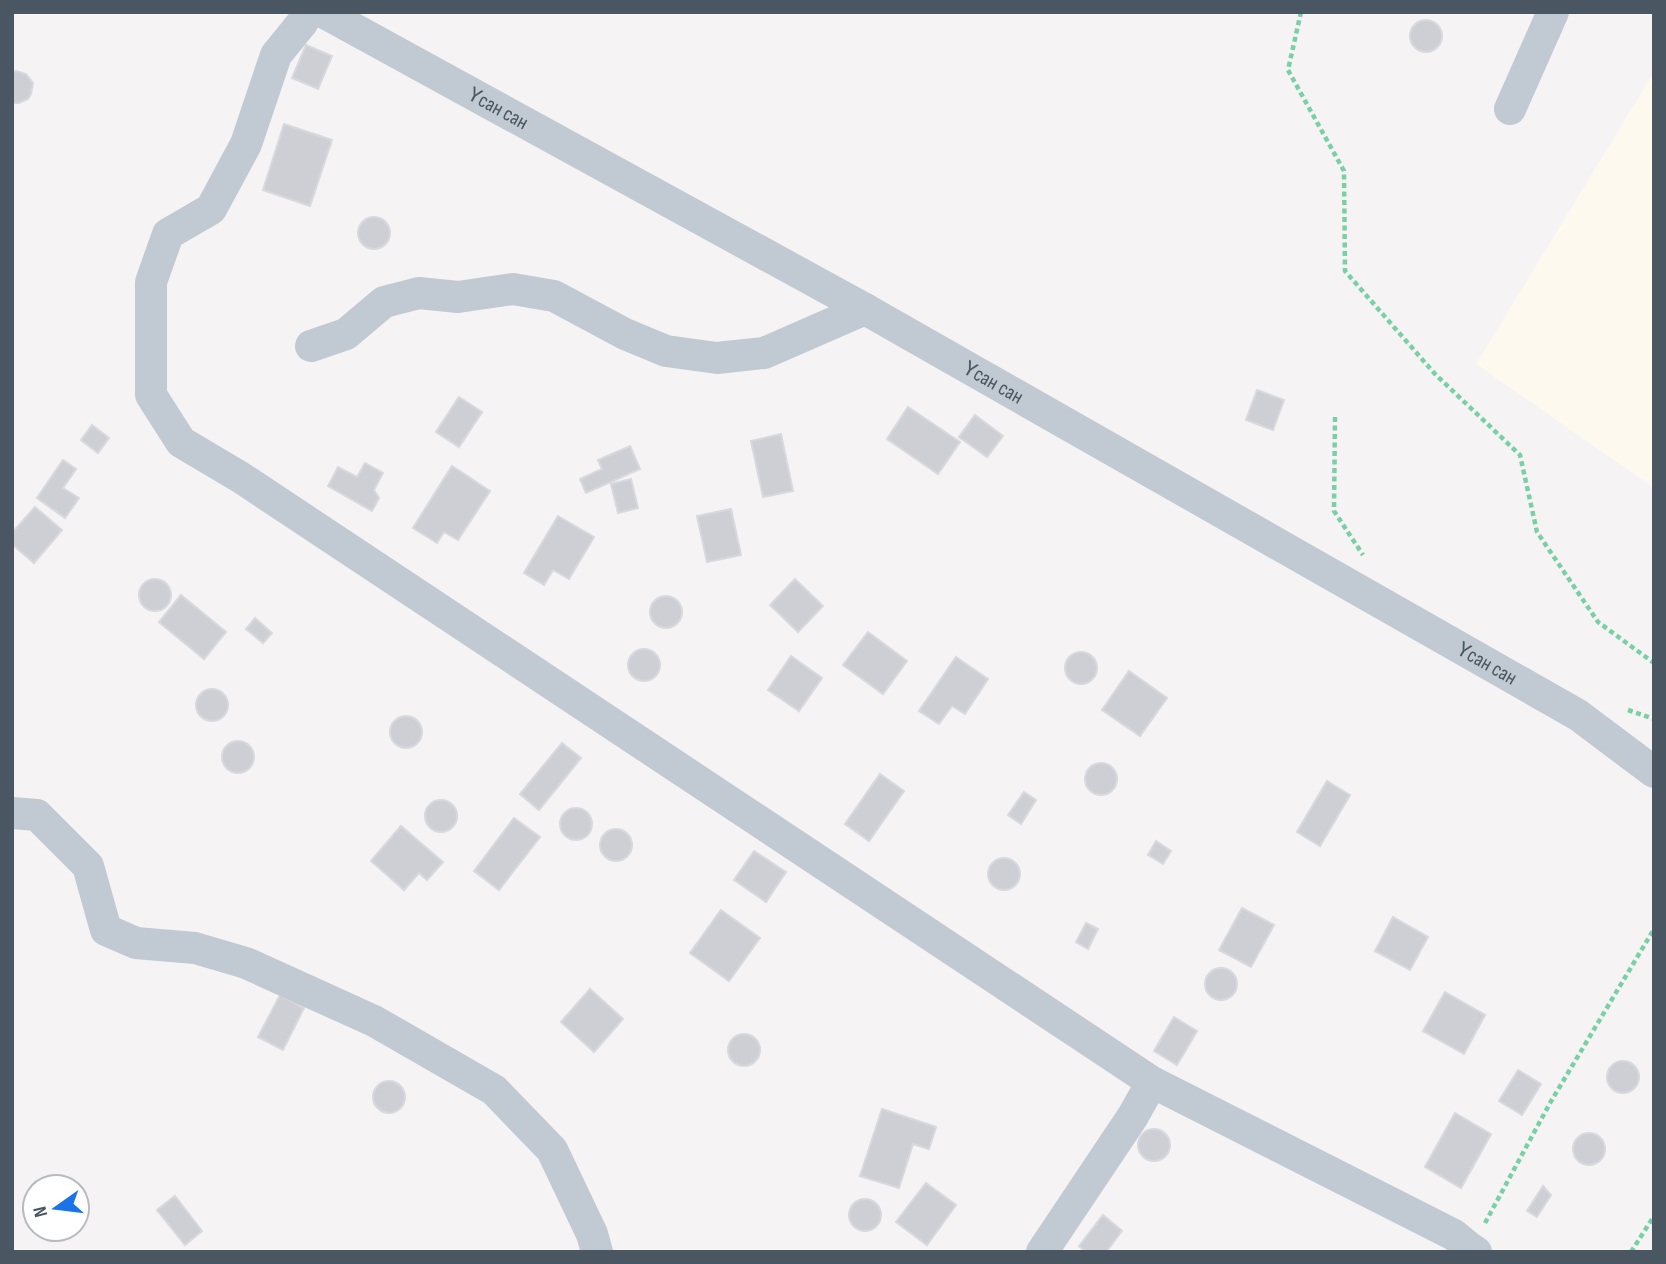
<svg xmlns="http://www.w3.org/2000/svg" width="1666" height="1264" viewBox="0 0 1666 1264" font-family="'Sofia Sans Condensed',sans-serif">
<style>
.commercial{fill:#fdf9ef}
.building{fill:#cdcfd5;stroke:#d7d9de;stroke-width:2}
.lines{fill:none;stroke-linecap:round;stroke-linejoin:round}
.path{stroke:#7ad0a6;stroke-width:4.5;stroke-dasharray:5 3.5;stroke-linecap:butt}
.minor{stroke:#c1cad2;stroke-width:32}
.labels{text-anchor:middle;stroke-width:5;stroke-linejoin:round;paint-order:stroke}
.street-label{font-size:21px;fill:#4a5661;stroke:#fff}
</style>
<rect width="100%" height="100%" fill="#f5f3f3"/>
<polygon class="commercial" points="1654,72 1654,488 1476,364"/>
<g class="building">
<circle cx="1426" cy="36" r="16"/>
<polygon points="306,45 332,56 318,89 292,78"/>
<polygon points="16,71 26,74 33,83 31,94 28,99 19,103 12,103 12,72"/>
<polygon points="284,124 332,140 310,206 263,190"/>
<circle cx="374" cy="233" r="16"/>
<polygon points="1257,390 1284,400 1273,430 1246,420"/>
<polygon points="459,397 482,412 459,447 436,432"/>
<polygon points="908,407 960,442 938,474 887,439"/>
<polygon points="975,415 1003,436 987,457 959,437"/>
<polygon points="92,425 109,438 98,453 81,440"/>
<polygon points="781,434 793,491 763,497 751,441"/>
<polygon points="630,446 640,469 586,493 580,479 602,469 598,460"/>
<polygon points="63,460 76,469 63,488 79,498 65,518 37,498"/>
<polygon points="365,463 383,473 374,490 379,498 372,511 328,486 338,467 357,477"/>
<polygon points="452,466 490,491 458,540 444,532 437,543 413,528"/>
<polygon points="631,479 638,508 618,513 611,484"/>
<polygon points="35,507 62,530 34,563 12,544 12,533"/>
<polygon points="731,509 741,555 707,562 697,516"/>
<polygon points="558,516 594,537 569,579 553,570 544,585 524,573"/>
<circle cx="155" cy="595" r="16"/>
<polygon points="795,579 823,606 798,632 770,605"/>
<polygon points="181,595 226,632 204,659 159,622"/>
<circle cx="666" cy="612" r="16"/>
<polygon points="255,618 272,633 263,643 246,629"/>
<polygon points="868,632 907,661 883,694 843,665"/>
<circle cx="644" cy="665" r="16"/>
<circle cx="1081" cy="668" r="16"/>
<polygon points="791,656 822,678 799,711 768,690"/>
<polygon points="956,657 988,679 965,714 952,706 939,724 919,711"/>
<polygon points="1129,671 1167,698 1140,736 1102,710"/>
<circle cx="212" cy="705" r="16"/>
<circle cx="406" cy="732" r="16"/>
<circle cx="238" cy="757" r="16"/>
<polygon points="562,743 581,758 539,810 520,794"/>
<circle cx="1101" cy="779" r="16"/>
<polygon points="880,774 904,791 869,841 845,824"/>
<polygon points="1327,781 1350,795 1320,846 1297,832"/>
<polygon points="1024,792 1036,800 1021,824 1008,815"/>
<circle cx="441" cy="816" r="16"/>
<circle cx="576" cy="824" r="16"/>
<polygon points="514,818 540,837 499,890 474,871"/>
<polygon points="401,826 443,862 427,880 419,873 404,890 371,861"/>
<circle cx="616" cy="845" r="16"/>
<polygon points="1156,841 1171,851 1163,864 1148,855"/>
<polygon points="754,851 786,872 766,902 734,880"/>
<circle cx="1004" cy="874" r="16"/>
<polygon points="1242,908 1274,925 1251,967 1219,950"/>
<polygon points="721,910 760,938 729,981 690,953"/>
<polygon points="1393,917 1428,937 1410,970 1375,951"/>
<polygon points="1086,923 1098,929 1088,949 1076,942"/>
<circle cx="1221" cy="984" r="16"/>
<polygon points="590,989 623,1019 594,1052 561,1022"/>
<polygon points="1445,992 1485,1015 1464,1054 1423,1031"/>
<polygon points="280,995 304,1008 283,1050 258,1037"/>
<polygon points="1174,1017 1197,1031 1177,1065 1154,1051"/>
<circle cx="744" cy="1050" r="16"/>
<circle cx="1623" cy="1077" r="16"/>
<polygon points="1518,1070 1541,1084 1522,1115 1499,1101"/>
<circle cx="389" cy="1097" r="16"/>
<polygon points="882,1109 936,1127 929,1149 913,1144 899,1188 860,1176"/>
<polygon points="1455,1113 1491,1134 1461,1188 1425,1167"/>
<circle cx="1154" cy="1145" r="16"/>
<circle cx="1589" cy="1149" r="16"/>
<polygon points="926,1183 956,1205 927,1245 896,1222"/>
<polygon points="1543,1186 1551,1195 1537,1217 1527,1211"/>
<polygon points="175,1196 202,1231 185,1245 157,1210"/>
<circle cx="865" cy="1215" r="16"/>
<polygon points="1103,1215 1122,1231 1106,1252 1086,1252 1079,1246"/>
</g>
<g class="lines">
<g class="path">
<polyline points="1301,12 1288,70 1344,171 1345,271 1435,374 1520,455 1537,532 1598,622 1654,663"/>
<polyline points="1335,417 1334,511 1363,555"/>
<polyline points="1628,710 1654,719"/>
<polyline points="1485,1223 1550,1103 1654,929"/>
<polyline points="1631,1252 1654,1216"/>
</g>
<g class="minor">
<polyline points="308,12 302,23 276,55 246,144 211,209 168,234 151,282 151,395 181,442 240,477 1152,1082 1454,1235 1471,1249 1476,1252"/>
<path id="s1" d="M323 12 865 309 1578 715 1654 772"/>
<polyline points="1510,109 1553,12"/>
<polyline points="311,346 346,334 384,302 419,293 458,297 513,289 554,296 625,334 666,351 717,358 764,353 865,309"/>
<polyline points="12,813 37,815 88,866 106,930 136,943 195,948 246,963 374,1021 494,1090 552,1150 592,1234 597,1252"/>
<polyline points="1042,1252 1133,1116 1152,1082"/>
</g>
</g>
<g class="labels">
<g class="street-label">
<text dy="7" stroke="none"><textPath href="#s1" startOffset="200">Үсан сан</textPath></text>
<text dy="7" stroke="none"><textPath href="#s1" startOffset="766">Үсан сан</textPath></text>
<text dy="7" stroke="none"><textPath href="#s1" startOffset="1334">Үсан сан</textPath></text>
</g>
</g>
<rect width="1666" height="1264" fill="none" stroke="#4a5661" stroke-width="28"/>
<g transform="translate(56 1208) rotate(256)"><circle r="33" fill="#ffffff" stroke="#b7bbc0" stroke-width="2"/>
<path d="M0-5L12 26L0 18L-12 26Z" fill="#1a73e8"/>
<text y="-10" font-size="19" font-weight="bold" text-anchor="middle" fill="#4a5661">N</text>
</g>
</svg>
